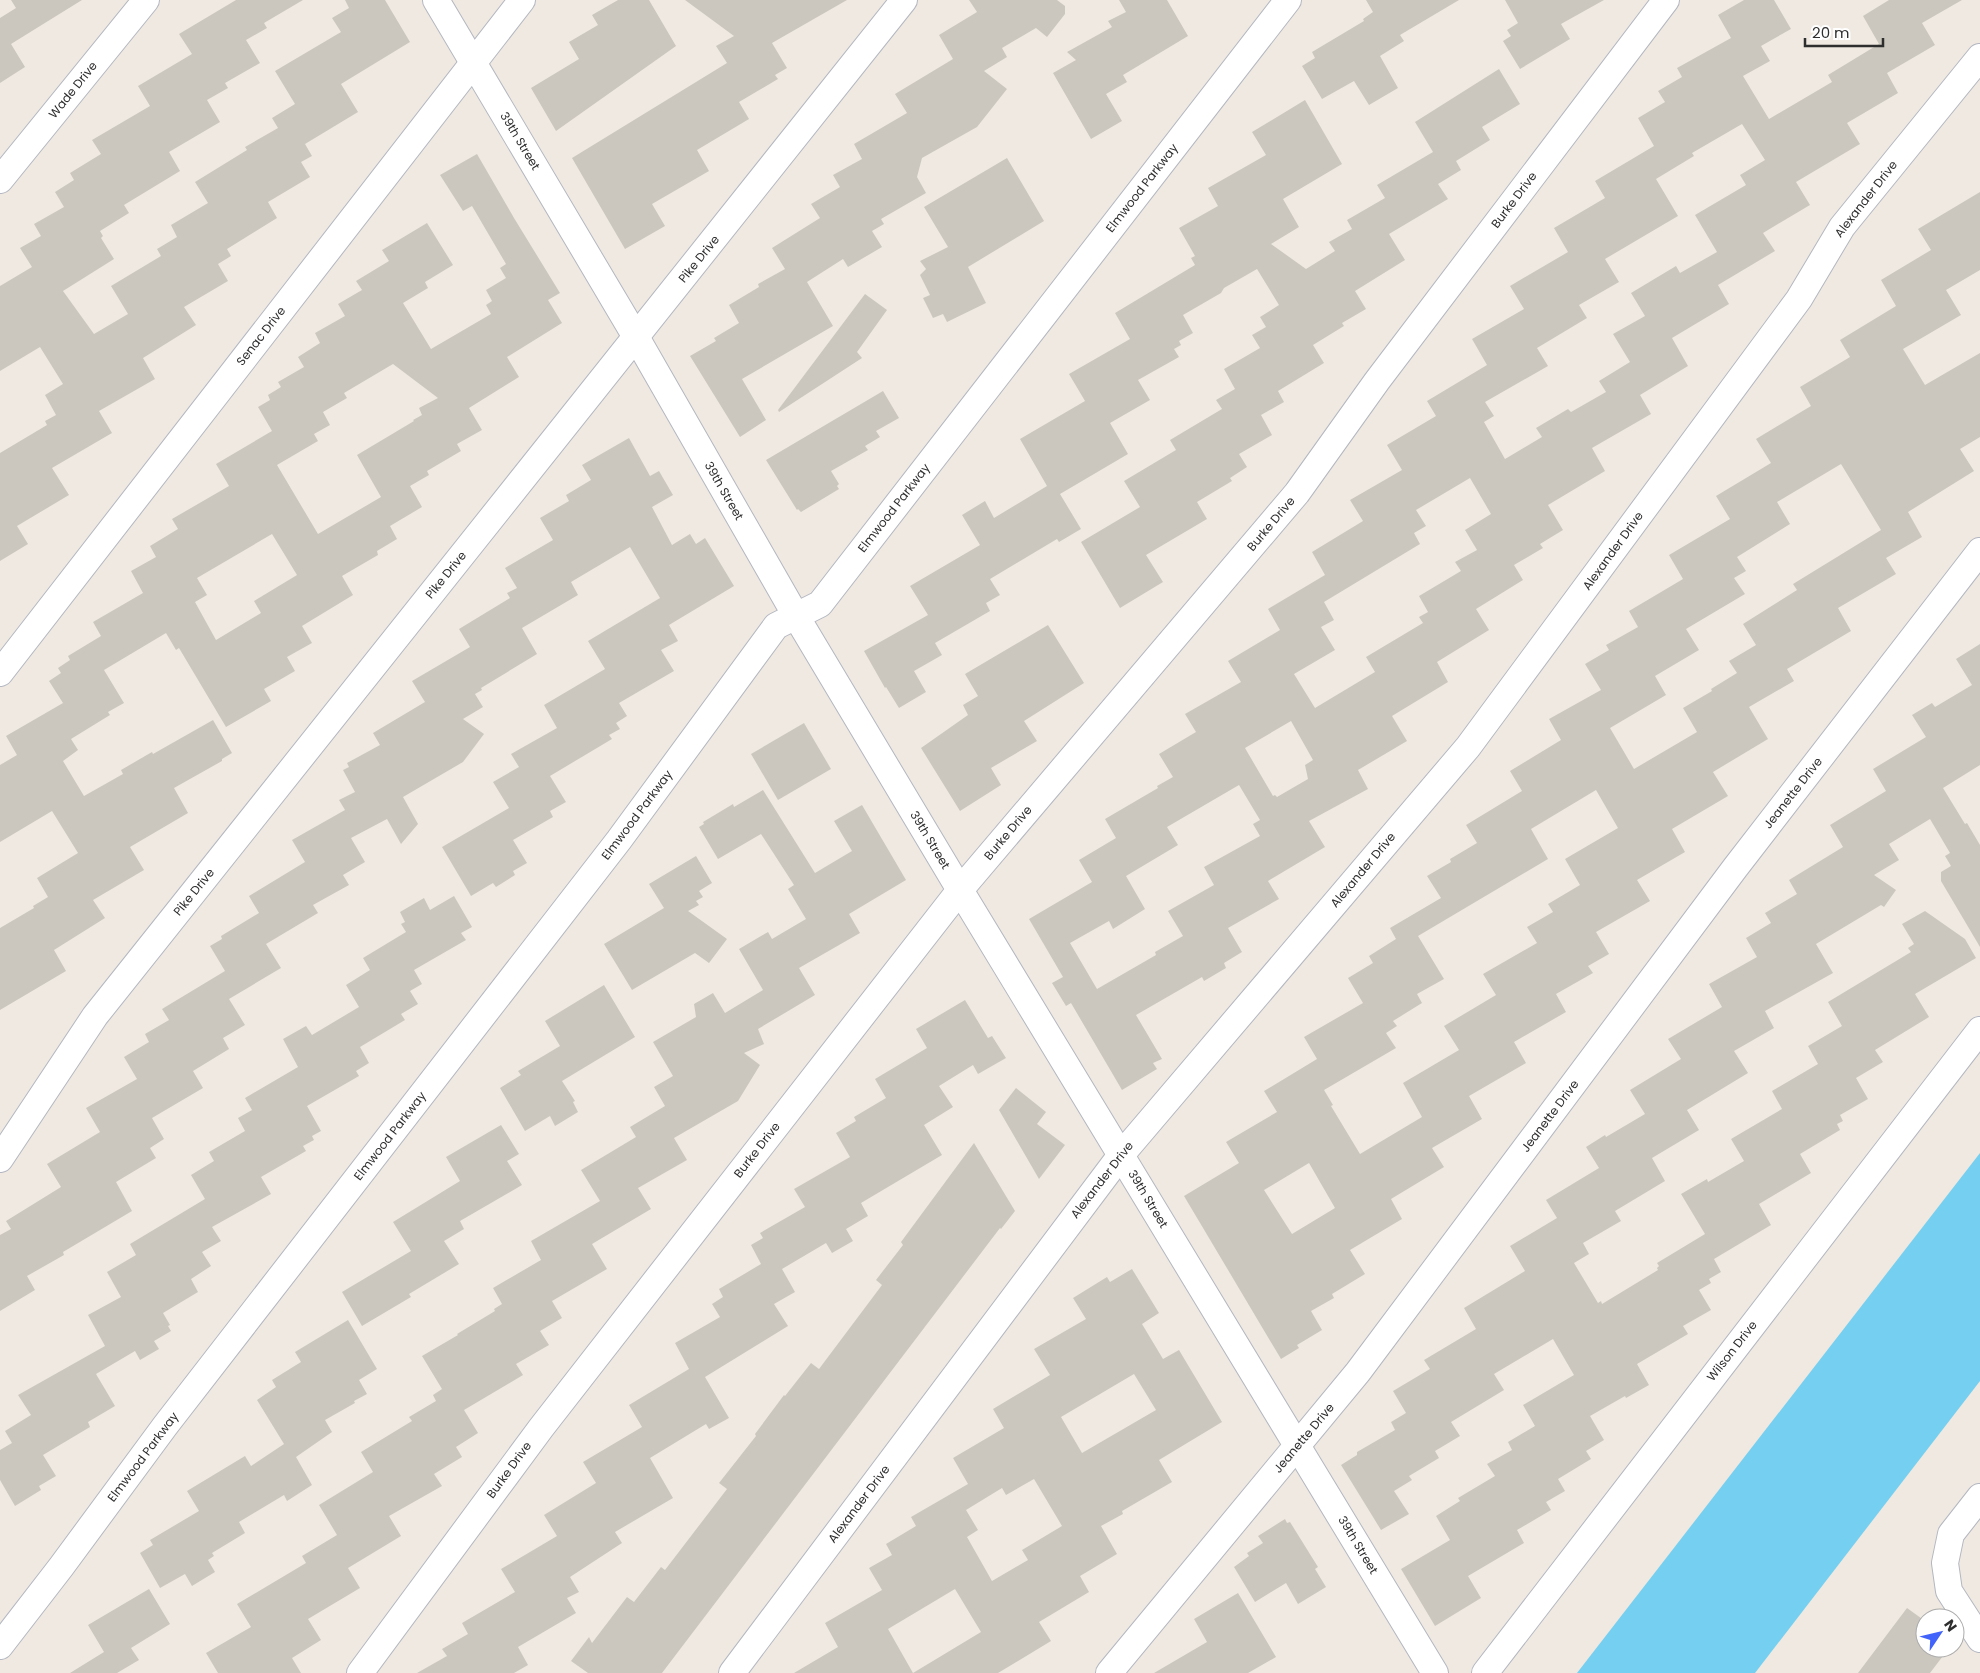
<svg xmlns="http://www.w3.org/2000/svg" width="1980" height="1673" viewBox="0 0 1980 1673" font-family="Poppins,sans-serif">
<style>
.water{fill:#75cff0}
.building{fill:#cbc7bf;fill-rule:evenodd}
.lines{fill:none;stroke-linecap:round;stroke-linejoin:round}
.street-casing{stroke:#b4b7c1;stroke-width:28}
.street{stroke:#fff;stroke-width:26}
.labels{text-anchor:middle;stroke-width:4;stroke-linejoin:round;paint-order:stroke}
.street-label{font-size:12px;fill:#2e2e2e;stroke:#fff}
</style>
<rect width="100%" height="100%" fill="#efe9e1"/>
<polygon class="water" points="1980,1153 1980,1381 1755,1673 1577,1673"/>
<g class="building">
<polygon points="11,0 82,0 11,44 25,67 0,83 0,18 16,8"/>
<polygon points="236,0 303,0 264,23 267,28 246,40 260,63 225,83 228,88 207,100 220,122 169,152 180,171 124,205 129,213 100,231 103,236 101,238 114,259 63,291 94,334 128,314 111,286 161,256 157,249 177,237 171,225 208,203 195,182 247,150 245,147 278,128 272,118 295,104 275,71 341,32 332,18 349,8 345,0 385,0 410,42 341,84 358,112 305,144 312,156 301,162 310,177 268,202 277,218 227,249 231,256 218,264 228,281 184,307 196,325 143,358 155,379 99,411 112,433 52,468 69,495 17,526 28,544 0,561 0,453 47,425 45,421 56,415 45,395 63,384 40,347 0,371 0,286 32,267 20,248 41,236 34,224 64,207 55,192 74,180 70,173 101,154 92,140 150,106 138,86 192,54 179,34"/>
<polygon points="618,0 649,0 676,46 556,131 531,88 579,59 569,42 598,25 592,15"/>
<polygon points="685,0 847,0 772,43 787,68 775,75 778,79 739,102 749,119 697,150 709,171 652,204 665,226 625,249 572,158 727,63 716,46 734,36"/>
<polygon points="969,0 1057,0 1065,6 1065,14 1047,37 1036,28 1002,48 1007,57 984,71 1007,89 977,127 922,158 917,177 926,193 881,219 884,224 872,231 882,247 848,267 843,259 807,282 833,326 742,379 766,420 740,437 690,356 716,341 714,338 739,323 729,305 759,287 758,284 785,269 772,248 820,218 811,204 840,187 833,175 862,159 854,144 907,113 895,94 953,59 939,35 977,12"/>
<polygon points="1119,0 1167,0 1188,36 1123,75 1127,82 1106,94 1122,121 1091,139 1053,73 1076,60 1067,52 1112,27 1108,21 1126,12"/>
<polygon points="1366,0 1459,0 1400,35 1404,41 1380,56 1398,88 1369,105 1354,81 1322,99 1302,66 1315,58 1312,52 1364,21 1363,19 1373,12"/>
<polygon points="1505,0 1604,0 1561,24 1570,39 1520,69 1503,41 1511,36 1507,30 1518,23"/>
<path d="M1744 0H1774L1791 29 1761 46 1770 61 1743 76 1769 119 1832 82 1828 75 1879 44 1863 16 1889 0H1962L1922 23 1935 45 1887 73 1898 93 1847 123 1860 144 1796 182 1810 205 1763 233 1775 251 1718 285 1729 304 1672 338 1688 366 1640 395 1651 414 1592 448 1605 471 1548 505 1563 530 1540 544 1543 548 1514 565 1523 580 1476 609 1489 630 1437 662 1448 682 1392 716 1407 741 1358 770 1368 789 1309 821 1325 847 1268 881 1279 899 1228 928 1242 952 1224 963 1226 968 1204 981 1202 977 1136 1015 1162 1059 1153 1063 1157 1069 1122 1090 1071 1003 1066 1006 1052 983 1063 977 1029 919 1092 882 1079 860 1116 838 1105 819 1158 788 1157 786 1173 777 1159 754 1196 732 1185 714 1241 682 1228 661 1280 630 1268 609 1325 575 1312 552 1363 521 1350 500 1402 470 1387 445 1436 416 1427 401 1487 365 1472 339 1524 309 1510 286 1568 252 1554 228 1605 198 1595 181 1654 146 1638 118 1665 102 1658 91 1682 77 1677 68 1731 38 1718 15ZM1742 124 1765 160 1740 175 1746 185 1695 215 1717 252 1680 273 1676 266 1631 293 1645 316 1613 334 1630 362 1599 381 1606 392 1571 412 1568 409 1536 428 1542 437 1505 459 1484 422 1494 416 1485 402 1548 366 1537 348 1587 318 1579 305 1619 282 1605 259 1678 216 1656 179 1694 156 1692 153ZM1470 478 1491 514 1465 530 1477 550 1455 562 1461 571 1419 596 1428 612 1419 617 1423 623 1366 657 1375 672 1315 708 1294 674 1335 650 1321 627 1334 620 1324 602 1420 544 1414 533 1426 526 1416 510ZM1291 721 1313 760 1305 765 1308 779 1277 797 1275 795 1273 796 1245 748ZM1239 785 1260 820 1253 824 1260 836 1204 867 1214 885 1168 911 1183 936 1155 952 1156 955 1097 989 1070 943 1109 921 1113 929 1145 909 1126 876 1178 845 1167 827Z"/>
<polygon points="1499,69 1520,104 1482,127 1490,140 1456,161 1461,170 1438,184 1448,199 1389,234 1405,260 1355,291 1366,309 1342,323 1344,326 1313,345 1324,363 1278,391 1284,402 1261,415 1272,435 1239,454 1247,467 1230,478 1232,481 1197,502 1207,519 1146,555 1163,582 1120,608 1081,542 1140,507 1124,481 1176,450 1170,440 1222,409 1216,400 1235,389 1224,369 1260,348 1252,335 1266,327 1260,317 1279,305 1257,269 1224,288 1221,293 1183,315 1193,333 1179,341 1181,345 1174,349 1179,357 1138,380 1150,400 1110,423 1128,454 1060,494 1081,529 1059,542 1057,539 990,579 1000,595 986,603 990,611 935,643 942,655 914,671 926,692 899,708 886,687 885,688 864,651 928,615 910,586 980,545 962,515 985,501 994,518 1047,486 1020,439 1085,401 1069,374 1130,339 1115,313 1195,265 1191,258 1195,256 1179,228 1218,206 1208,188 1266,155 1252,132 1305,100 1342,164 1283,199 1299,227 1271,244 1306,269 1335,251 1329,242 1352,229 1347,220 1385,198 1377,185 1433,152 1415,122"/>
<path d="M477 154 514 218 560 293 548 300 562 323 507 357 519 377 469 408 482 430 457 444 461 451 427 471 429 475 410 486 422 507 390 526 397 539 377 551 378 555 342 576 353 595 302 626 312 643 287 657 295 671 264 689 271 701 226 727 179 648 176 650 166 633 104 670 124 703 108 712 110 715 71 739 78 750 63 761 84 796 123 774 121 770 152 752 153 754 213 720 232 753 222 759V761L174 788 188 813 130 847 144 870 93 900 105 918 54 950 66 971 0 1010V928L34 908 33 906 48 897 37 878 78 853 52 811 0 842V765L17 755 6 736 63 703 49 681 61 673 58 668 70 660 68 656 101 636 93 622 143 593 131 571 156 557 150 546 178 529 172 519 229 486 216 464 272 431 258 407 270 400 268 395 281 387 278 382 304 367 298 357 320 343 315 333 345 316 338 304 362 290 356 281 389 261 382 250 427 223 453 265 425 282 428 288 403 303 431 349 491 314 486 305 492 301 486 290 506 278 500 268 506 264 472 206 463 211 440 175ZM393 364 438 398 419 408 422 415 413 420 414 421 357 455 381 497 318 534 277 465 318 441 314 434 330 425 323 412 347 398 344 393ZM272 534 297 575 254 601 261 613 216 640 195 602 207 595 197 578Z"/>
<polygon points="1007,158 1044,221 968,267 986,303 947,322 943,314 933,318 923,298 930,295 920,275 926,269 920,261 948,247 924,207"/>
<path d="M1980 192V270L1946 290 1961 315 1903 349 1925 385 1980 353V437L1960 449 1974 471 1908 512 1922 537 1886 558 1896 574 1838 608 1851 631 1787 669 1794 681 1749 707 1768 739 1713 772 1728 796 1672 829 1685 852 1637 880 1650 901 1596 932 1609 954 1588 966 1593 973 1556 994 1566 1012 1514 1042 1526 1063 1469 1096 1482 1119 1432 1148 1444 1167 1391 1199 1402 1219 1350 1250 1365 1274 1332 1294 1334 1298 1311 1311 1322 1330 1297 1345 1299 1348 1281 1359 1184 1196 1239 1163 1226 1142 1277 1112 1264 1091 1317 1059 1304 1037 1363 1003 1348 978 1373 963 1369 956 1396 939 1390 928 1441 898 1427 876 1451 862 1450 859 1477 843 1466 825 1522 791 1510 771 1561 740 1549 719 1601 690 1585 664 1609 650 1606 645 1638 627 1629 611 1683 579 1669 555 1730 519 1716 496 1771 463 1756 439 1811 406 1800 387 1850 357 1840 340 1896 306 1881 280 1931 250 1918 229ZM1841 464 1881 530 1793 584 1797 590 1743 624 1756 645 1729 661 1737 673 1711 689 1712 691 1683 708 1697 732 1634 769 1610 728 1666 695 1655 676 1699 650 1686 629 1745 594 1734 578 1746 571 1737 557 1790 524 1777 502ZM1596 790 1618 828 1565 859 1580 885 1548 904 1553 912 1527 927 1537 943 1483 974 1496 995 1444 1026 1459 1050 1403 1083 1422 1117 1360 1154 1331 1106 1333 1105 1324 1090 1396 1048 1386 1033 1397 1026 1393 1021 1422 1003 1417 994 1444 979 1418 936 1548 859 1531 829ZM1309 1163 1335 1208 1292 1234 1264 1190Z"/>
<polygon points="865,294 887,310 857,352 862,358 779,412 778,410"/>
<polygon points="883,391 899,418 876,431 880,437 865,446 868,450 831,471 839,484 837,486 839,489 801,512 798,509 797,510 766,460"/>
<polygon points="629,438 650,476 659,471 673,495 652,507 672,545 690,534 696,544 705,538 734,586 669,625 678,641 661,650 674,671 619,703 627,716 616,723 620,729 609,735 612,739 550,776 566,802 550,811 553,817 513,840 527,863 513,871 515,875 496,887 493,883 471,896 442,847 509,808 493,782 519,767 511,754 557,728 544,705 605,669 588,641 660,598 630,547 571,582 578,595 522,628 537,654 481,688 482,690 475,694 483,707 463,719 484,734 463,762 403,797 418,824 401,844 387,819 351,838 365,862 343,875 349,885 313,905 318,913 266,944 281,968 229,999 245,1025 223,1038 229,1049 193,1071 203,1088 152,1118 164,1139 150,1148 156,1158 116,1182 132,1211 63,1252 64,1255 27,1276 35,1290 0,1311 0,1235 11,1229 6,1221 61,1187 47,1164 100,1132 86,1108 137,1079 124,1057 149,1042 145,1034 169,1020 162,1009 225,971 210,946 222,939 221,936 259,913 249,896 305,862 292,840 345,810 339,800 355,792 343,770 349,767 347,763 380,745 373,733 425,702 412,681 470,647 459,629 510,598 507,593 517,588 505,568 553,540 540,518 569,501 566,495 591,480 582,465"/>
<polygon points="1048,625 1084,683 1024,721 1037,741 991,768 1001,785 960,811 921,748 968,715 963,705 978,696 965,674"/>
<polygon points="1980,644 1980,765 1943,788 1965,824 1967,823 1980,845 1980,947 1941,881 1941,872 1951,866 1945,856 1950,853 1930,819 1889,844 1899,860 1874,875 1896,890 1884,907 1881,905 1816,944 1833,973 1765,1011 1774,1028 1734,1051 1748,1073 1687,1110 1699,1130 1652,1158 1665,1181 1615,1211 1621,1221 1583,1243 1589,1254 1574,1263 1598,1303 1601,1301 1602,1304 1658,1270 1657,1268 1659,1266 1657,1263 1705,1234 1681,1194 1707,1179 1708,1182 1744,1161 1731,1139 1782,1109 1772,1091 1818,1064 1808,1046 1842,1026 1828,1002 1911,952 1908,948 1914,944 1902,924 1925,911 1965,939 1976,958 1915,994 1929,1017 1875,1050 1883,1062 1856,1078 1868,1099 1840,1115 1843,1121 1837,1124 1840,1130 1800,1154 1811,1173 1759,1204 1771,1225 1714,1259 1721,1272 1709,1279 1711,1283 1699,1290 1711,1310 1683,1326 1688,1334 1637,1364 1649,1385 1626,1398 1625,1396 1590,1416 1604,1440 1586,1451 1591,1459 1558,1479 1565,1491 1546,1502 1551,1510 1517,1530 1524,1543 1468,1576 1481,1598 1435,1626 1401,1569 1450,1540 1436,1516 1460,1501 1458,1498 1495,1476 1487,1464 1512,1450 1508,1442 1535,1426 1523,1405 1574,1375 1553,1339 1494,1374 1504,1390 1451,1422 1460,1436 1435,1451 1439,1458 1409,1476 1412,1480 1394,1491 1409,1514 1381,1530 1341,1465 1357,1455 1357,1452 1395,1430 1391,1422 1406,1413 1393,1391 1430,1369 1424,1360 1476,1329 1464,1308 1525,1271 1510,1246 1557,1218 1546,1200 1599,1168 1586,1147 1605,1135 1606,1137 1645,1114 1630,1090 1681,1059 1668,1039 1722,1007 1709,984 1757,957 1746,938 1771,923 1765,913 1797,894 1789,880 1843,847 1830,825 1886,791 1873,769 1926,737 1912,715 1932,703 1935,707 1972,685 1956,659"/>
<polygon points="804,723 831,769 778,800 751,754"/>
<polygon points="763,790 815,873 852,851 834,821 862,805 906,880 849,914 860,933 799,968 815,995 758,1029 764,1044 744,1053 760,1065 738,1101 674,1138 687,1160 638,1188 651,1209 592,1244 607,1269 552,1301 562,1318 540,1331 549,1345 516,1364 523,1375 464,1410 478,1433 456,1447 462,1457 434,1474 442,1486 389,1516 401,1536 348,1568 360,1588 308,1619 321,1640 292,1658 301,1673 218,1673 206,1653 251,1627 237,1604 306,1563 302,1556 337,1535 319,1505 373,1472 361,1452 412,1421 409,1417 436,1401 433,1395 442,1389 422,1356 458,1335 457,1334 495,1311 494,1309 502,1304 493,1288 541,1260 531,1241 600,1201 581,1170 636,1137 630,1127 665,1106 654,1087 673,1076 653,1042 696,1017 694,1004 713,993 725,1013 763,990 739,949 768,932 772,939 806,919 788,889 794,885 761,834 718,859 699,827 704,824 703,822 733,804 734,807"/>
<polygon points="696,856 712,883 699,891 703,897 696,901 699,905 688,911 727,939 709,963 695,953 632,990 604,944 664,908 649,884"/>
<polygon points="454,896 472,927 461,933 466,940 414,970 422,984 410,991 418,1004 401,1014 405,1020 360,1047 369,1063 356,1071 359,1076 307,1106 321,1131 312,1136 314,1140 303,1146 306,1151 261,1177 271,1194 212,1227 221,1241 202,1252 211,1266 191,1279 198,1292 163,1313 170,1325 168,1326 171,1331 154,1341 159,1349 140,1360 135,1351 96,1374 115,1406 88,1422 90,1427 43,1455 56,1476 39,1486 41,1490 15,1506 0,1480 0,1450 12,1443 5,1431 31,1415 18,1395 105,1346 88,1315 121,1297 107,1272 136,1255 130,1244 205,1199 191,1175 214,1161 209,1152 245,1131 238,1118 252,1110 245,1098 298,1067 283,1039 306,1026 312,1035 359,1007 346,985 370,970 363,958 406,932 401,924 405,922 400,912 424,898 430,910"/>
<polygon points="604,985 635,1037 562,1081 575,1101 573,1102 578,1112 555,1126 550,1116 525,1131 500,1088 521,1075 518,1071 560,1046 545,1021"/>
<polygon points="965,1000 988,1038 992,1036 1006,1058 978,1074 973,1065 939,1086 953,1107 924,1125 942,1155 861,1203 868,1216 846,1229 853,1241 832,1253 826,1243 782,1269 795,1292 774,1304 788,1326 705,1377 729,1418 709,1429 706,1424 650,1458 673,1498 615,1532 622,1543 570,1577 579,1592 567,1598 576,1613 518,1647 528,1665 514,1673 417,1673 447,1656 442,1649 468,1634 462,1623 515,1592 501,1569 557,1536 544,1515 596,1483 583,1462 642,1427 629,1405 689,1369 675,1343 720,1317 712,1304 723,1297 719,1289 761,1264 751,1245 763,1238 760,1233 805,1207 794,1189 850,1157 836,1133 856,1121 854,1117 886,1098 875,1079 927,1048 916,1029"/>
<polygon points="1016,1088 1046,1112 1037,1124 1065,1145 1039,1179 999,1110"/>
<polygon points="501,1125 519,1154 507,1161 522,1185 460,1221 464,1229 444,1241 459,1264 409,1294 411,1297 362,1326 342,1292 411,1251 393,1222 460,1181 446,1157"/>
<polygon points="974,1143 1015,1211 1001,1229 1000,1228 662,1673 588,1673 571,1661 589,1637 592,1643 627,1597 634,1602 661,1567 665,1570 727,1489 719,1483 756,1436 755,1434 784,1395 785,1396 811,1363 819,1369 882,1285 876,1280 903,1245 901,1242"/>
<path d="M1132 1269 1159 1313 1142 1324 1163 1359 1179 1350 1222 1422 1159 1460 1172 1482 1122 1511 1123 1514 1101 1526 1117 1554 1080 1576 1089 1592 1039 1622 1051 1641 998 1673H794L838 1647 825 1623 882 1590 869 1568 892 1555 886 1544 916 1526 911 1517 968 1484 953 1458 1004 1428 993 1409 1050 1375 1034 1349 1086 1319 1073 1298 1107 1277 1110 1282ZM1134 1374 1156 1410 1082 1453 1061 1417ZM1034 1479 1062 1526 1022 1550 1028 1560 992 1581 967 1537 978 1530 966 1510 1002 1488 1006 1495ZM955 1589 981 1632 913 1673 888 1629Z"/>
<polygon points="348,1320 377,1369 359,1380 367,1394 354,1401 355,1403 325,1420 332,1432 296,1457 312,1485 287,1501 284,1495 239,1522 245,1533 212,1553 214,1556 208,1560 215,1572 192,1586 185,1574 160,1588 140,1553 153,1545 150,1540 199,1511 187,1491 245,1456 251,1466 284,1444 257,1400 276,1387 272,1380 301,1362 295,1352"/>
<polygon points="1285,1519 1287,1523 1290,1522 1318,1567 1315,1569 1326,1587 1298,1604 1286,1583 1255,1602 1234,1567 1249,1556 1247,1553 1263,1543 1258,1536"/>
<polygon points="149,1589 170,1624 131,1648 139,1660 117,1673 70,1673 104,1652 88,1625"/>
<polygon points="1238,1593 1276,1657 1248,1673 1154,1673 1207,1642 1194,1619"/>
<polygon points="1907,1608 1925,1621 1925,1648 1949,1648 1930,1673 1858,1673"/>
</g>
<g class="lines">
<g class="street-casing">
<g id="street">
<polyline points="436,0 636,337 796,616 960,890 1435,1673"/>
<polyline points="0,180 146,0"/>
<polyline points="0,673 522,0"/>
<polyline points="0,1159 95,1016 904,0"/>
<polyline points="1980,1497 1951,1534 1945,1563 1949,1591 1980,1639"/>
<polyline points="0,1646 61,1567 165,1426 619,840 776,626 820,604 1288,0"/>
<polyline points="360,1673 541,1428 960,890 1297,493 1377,381 1666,0"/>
<polyline points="732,1673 1121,1155 1468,747 1799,299 1842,227 1980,57"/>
<polyline points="1109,1673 1358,1372 1735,868 1980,551"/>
<polyline points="1485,1673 1980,1030"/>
</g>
</g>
<use href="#street" class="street"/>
</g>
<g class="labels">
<g class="street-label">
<text transform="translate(73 90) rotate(-51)" y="4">Wade Drive</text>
<text transform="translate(520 141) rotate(59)" y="4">39th Street</text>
<text transform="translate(1142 188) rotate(-52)" y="4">Elmwood Parkway</text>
<text transform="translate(1866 199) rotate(-52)" y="4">Alexander Drive</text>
<text transform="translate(1514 200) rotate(-53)" y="4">Burke Drive</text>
<text transform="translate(699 259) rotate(-51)" y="4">Pike Drive</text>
<text transform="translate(261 336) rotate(-52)" y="4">Senac Drive</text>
<text transform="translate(724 491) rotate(60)" y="4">39th Street</text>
<text transform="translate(894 508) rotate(-52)" y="4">Elmwood Parkway</text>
<text transform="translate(1271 524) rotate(-50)" y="4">Burke Drive</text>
<text transform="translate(1613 551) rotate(-54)" y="4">Alexander Drive</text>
<text transform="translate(446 575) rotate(-51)" y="4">Pike Drive</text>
<text transform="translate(1793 793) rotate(-52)" y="4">Jeanette Drive</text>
<text transform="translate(637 815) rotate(-53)" y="4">Elmwood Parkway</text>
<text transform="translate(1008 833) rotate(-50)" y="4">Burke Drive</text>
<text transform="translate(930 840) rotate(59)" y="4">39th Street</text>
<text transform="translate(1363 870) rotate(-50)" y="4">Alexander Drive</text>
<text transform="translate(194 892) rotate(-51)" y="4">Pike Drive</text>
<text transform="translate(1550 1116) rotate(-53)" y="4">Jeanette Drive</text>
<text transform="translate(390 1136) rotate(-52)" y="4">Elmwood Parkway</text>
<text transform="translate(757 1150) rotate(-52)" y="4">Burke Drive</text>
<text transform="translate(1102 1180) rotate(-52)" y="4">Alexander Drive</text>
<text transform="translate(1148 1199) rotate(59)" y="4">39th Street</text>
<text transform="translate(1732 1351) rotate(-52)" y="4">Wilson Drive</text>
<text transform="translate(1304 1438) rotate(-50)" y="4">Jeanette Drive</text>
<text transform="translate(143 1457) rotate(-53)" y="4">Elmwood Parkway</text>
<text transform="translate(509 1470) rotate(-54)" y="4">Burke Drive</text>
<text transform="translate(859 1504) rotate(-53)" y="4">Alexander Drive</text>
<text transform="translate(1358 1545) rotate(59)" y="4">39th Street</text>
</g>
</g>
<g transform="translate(1940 1633) rotate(55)"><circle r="24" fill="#ffffff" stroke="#ababab"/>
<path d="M0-4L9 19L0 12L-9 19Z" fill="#4264fb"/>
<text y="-8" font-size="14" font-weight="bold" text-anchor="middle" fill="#2e2e2e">N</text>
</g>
<path d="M1805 38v8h78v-8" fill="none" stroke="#2e2e2e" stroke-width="2.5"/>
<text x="1812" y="38" font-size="15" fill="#2e2e2e" stroke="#ffffff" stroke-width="4" paint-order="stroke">20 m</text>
</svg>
